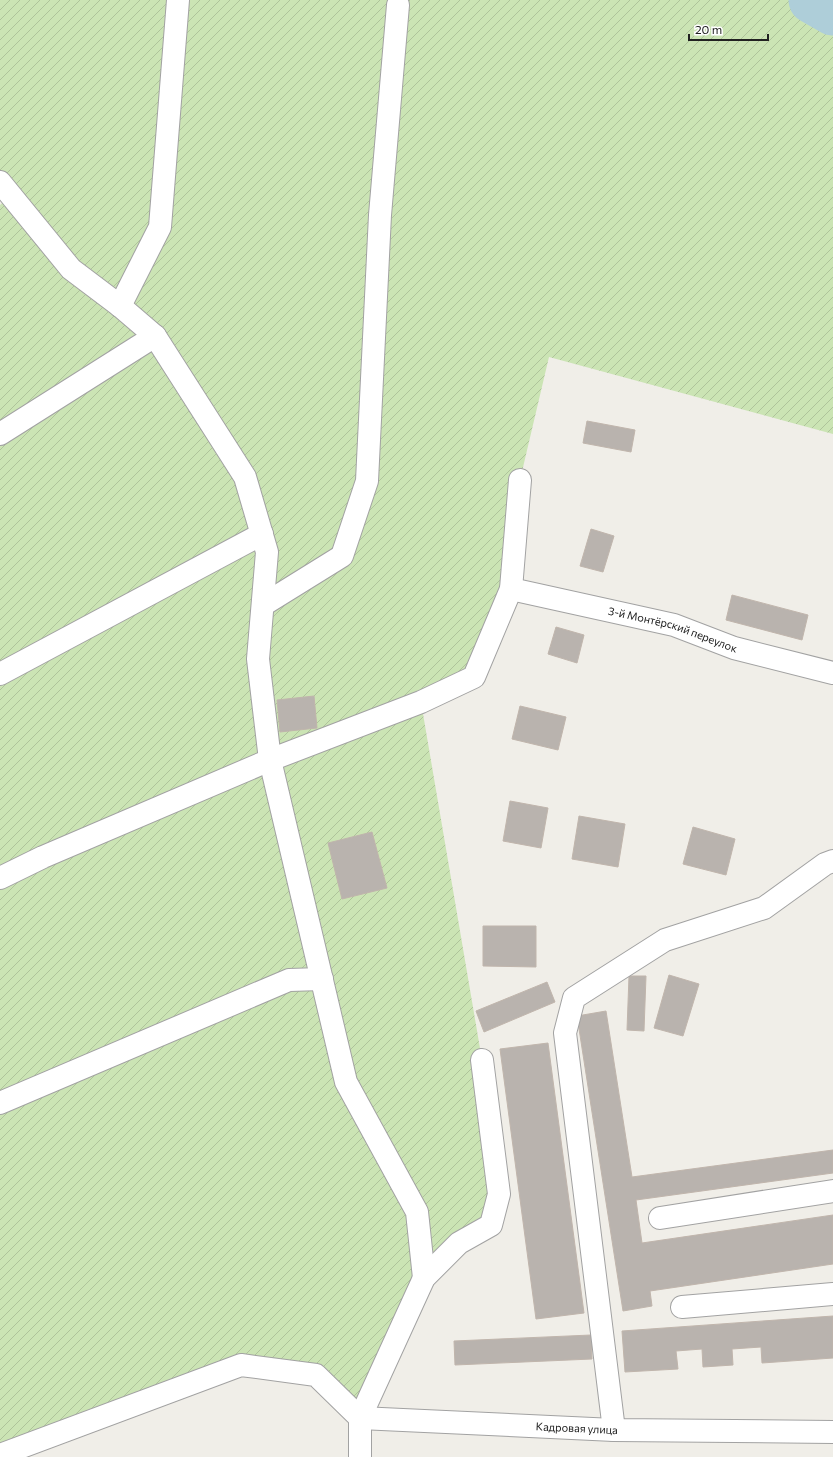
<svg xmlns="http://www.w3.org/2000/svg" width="833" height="1457" viewBox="0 0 833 1457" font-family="Commissioner,sans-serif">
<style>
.garden{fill:url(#garden-furrows)}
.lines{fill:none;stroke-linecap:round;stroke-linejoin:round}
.river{stroke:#aeced9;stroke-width:47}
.building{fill:#b9b3ae;stroke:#c0b5ac}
.minor-casing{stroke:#a2a2a2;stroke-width:24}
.minor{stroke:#fff;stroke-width:22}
.labels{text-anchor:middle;stroke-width:3;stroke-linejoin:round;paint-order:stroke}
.street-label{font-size:11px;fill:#212121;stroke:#fff}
</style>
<defs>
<pattern id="garden-furrows" width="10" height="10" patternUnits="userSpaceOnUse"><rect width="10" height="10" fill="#cbe4b4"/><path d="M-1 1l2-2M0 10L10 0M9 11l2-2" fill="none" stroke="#aec39a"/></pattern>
</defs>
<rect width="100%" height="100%" fill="#f0eee8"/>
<polygon class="garden" points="0,0 826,0 833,3 833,434 549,357 520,480 511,589 474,677 421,702 482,1060 491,1225 424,1278 360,1418 316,1375 241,1365 0,1455 0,205 11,195 0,182"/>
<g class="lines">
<polyline class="river" points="812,0 833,12"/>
</g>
<g class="building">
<polygon points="587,421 635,430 631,452 583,443"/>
<polygon points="591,529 614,536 603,572 580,566"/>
<polygon points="732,595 808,615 802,640 726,620"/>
<polygon points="556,627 584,635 577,663 548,654"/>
<polygon points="314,696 317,728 280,732 277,700"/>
<polygon points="520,706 566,717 558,750 512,739"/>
<polygon points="510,801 548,808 541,848 503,841"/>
<polygon points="579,816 625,824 618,867 572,859"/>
<polygon points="693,827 735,839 726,875 683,864"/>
<polygon points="372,832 387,888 342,899 328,843"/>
<polygon points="483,926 536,926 536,967 483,966"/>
<polygon points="669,975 699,984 683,1036 654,1028"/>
<polygon points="629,976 646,976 644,1031 627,1030"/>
<polygon points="547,982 555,1002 484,1032 476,1011"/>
<polygon points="606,1011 632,1177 833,1150 833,1173 636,1200 642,1243 833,1215 833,1264 650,1291 652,1306 623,1311 577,1016"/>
<polygon points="548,1043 584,1313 536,1319 500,1049"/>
<polygon points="833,1316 833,1358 762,1363 761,1347 732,1349 733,1365 703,1367 702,1349 676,1351 678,1369 625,1372 622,1331"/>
<polygon points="591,1335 592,1359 455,1365 454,1341"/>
</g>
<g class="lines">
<g class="minor-casing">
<g id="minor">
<polyline points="0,182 71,269 120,306 155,336 245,477 267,552 258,659 270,760 346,1082 417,1212 424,1278"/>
<polyline points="120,306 160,227 178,0"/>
<polyline points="0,434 155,336"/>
<path id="s1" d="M511 589 674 625 734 648 833 673"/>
<polyline points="263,605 342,556 367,481 380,215 398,5"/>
<polyline points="0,674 262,534"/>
<polyline points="0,878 43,857 270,760 421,702 474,677 511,589 520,480"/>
<polyline points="0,1103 289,980 322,979"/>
<polyline points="660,1218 833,1191"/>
<polyline points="682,1307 833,1294"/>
<path id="s2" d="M360 1418 614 1430 833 1432"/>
<polyline points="614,1430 565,1033 574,998 665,940 764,908 825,864 833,861"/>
<polyline points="0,1455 241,1365 316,1375 360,1418"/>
<polyline points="360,1457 360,1418 424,1278 459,1243 491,1225 499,1194 482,1060"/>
</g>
</g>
<use href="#minor" class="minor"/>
</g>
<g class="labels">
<g class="street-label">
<text dy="4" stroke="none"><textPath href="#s1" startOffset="167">3-й Монтёрский переулок</textPath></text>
<text dy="4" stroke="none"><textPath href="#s2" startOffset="217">Кадровая улица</textPath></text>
</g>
</g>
<path d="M689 34v6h79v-6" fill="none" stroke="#212121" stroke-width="2"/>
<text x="695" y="34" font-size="12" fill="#212121" stroke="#ffffff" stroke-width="3" paint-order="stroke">20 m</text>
</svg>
